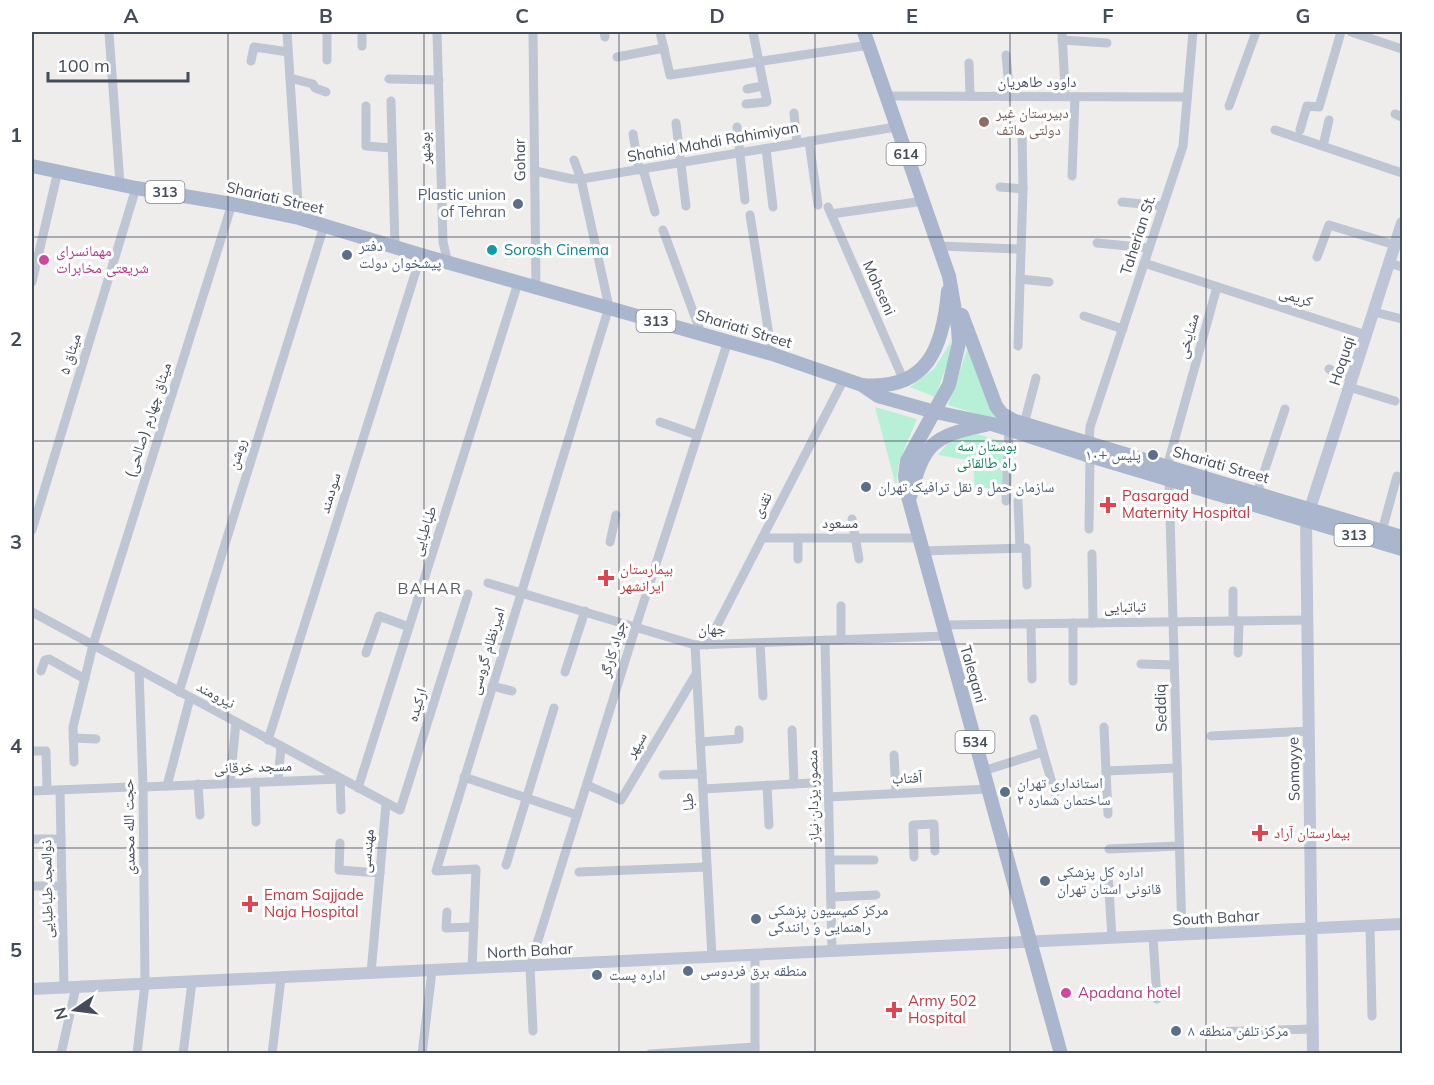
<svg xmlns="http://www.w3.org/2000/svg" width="1434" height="1085" viewBox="0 0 1434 1085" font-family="Mulish,'Noto Naskh Arabic',sans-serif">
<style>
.green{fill:#b7f0d7}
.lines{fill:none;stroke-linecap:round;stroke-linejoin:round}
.minor{stroke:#bec5d3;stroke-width:9}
.secondary{stroke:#bdc5d7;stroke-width:12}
.primary{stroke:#aab6cd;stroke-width:14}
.grid{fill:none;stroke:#444c5a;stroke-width:1.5;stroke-opacity:0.55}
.education-dot{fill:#8d6e63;stroke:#fff;stroke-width:2}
.service-dot{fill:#5c6f8a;stroke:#fff;stroke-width:2}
.culture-dot{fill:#0f9aa8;stroke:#fff;stroke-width:2}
.hotel-dot{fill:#d1479c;stroke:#fff;stroke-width:2}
.health-dot{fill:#e0444e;stroke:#fff;stroke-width:2}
.labels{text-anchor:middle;stroke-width:6;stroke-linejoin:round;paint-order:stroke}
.shield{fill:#fff;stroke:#7c828c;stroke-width:1.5}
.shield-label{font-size:14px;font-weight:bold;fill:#444c5a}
.street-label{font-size:15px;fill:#444c5a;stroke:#fff}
.education-label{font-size:15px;fill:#785e54;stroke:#fff;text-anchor:start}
.service-label{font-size:15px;fill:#4e5e75;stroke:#fff;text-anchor:start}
.culture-label{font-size:15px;fill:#0d838f;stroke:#fff;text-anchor:start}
.hotel-label{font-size:15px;fill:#b23c85;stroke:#fff;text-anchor:start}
.park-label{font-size:15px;fill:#127e5a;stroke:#fff}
.health-label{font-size:15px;fill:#be3a42;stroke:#fff;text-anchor:start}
.neighbourhood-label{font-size:16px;letter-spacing:1.5px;fill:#585b61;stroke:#fff}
.neatline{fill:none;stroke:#444c5a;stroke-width:2}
.grid-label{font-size:20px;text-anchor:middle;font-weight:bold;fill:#444c5a}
</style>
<rect width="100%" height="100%" fill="#efecec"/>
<g class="green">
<polygon points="952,340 949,359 935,397 910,387 934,369"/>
<polygon points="968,347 996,420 948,405"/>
<polygon points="875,407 917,419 899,462 896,486"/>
<path d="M977 434 1005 442 1002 492 975 494 973 461 938 455C951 438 956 436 977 434Z"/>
</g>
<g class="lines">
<g class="minor">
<polyline points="287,32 299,218"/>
<polyline points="327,32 327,60"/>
<polyline points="362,32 362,46"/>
<polyline points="437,32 443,242 448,263"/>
<polyline points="533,32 536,288"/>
<polyline points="604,32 605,37"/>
<polyline points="660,32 670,75 869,45"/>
<polyline points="1062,32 1065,89"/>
<polyline points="1351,32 1402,49"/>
<polyline points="109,33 120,184"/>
<polyline points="1062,40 1107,43"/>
<polyline points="1006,55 1010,97"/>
<polyline points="617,57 664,48"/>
<polyline points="251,61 254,47 288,52"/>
<polyline points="969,63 970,96"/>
<polyline points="290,78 313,84 315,88 326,92"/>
<polyline points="389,79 439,80"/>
<polyline points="747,89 763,86"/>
<polyline points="886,96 1187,97"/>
<polyline points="391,101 395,247"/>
<polyline points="746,104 767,102 753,32"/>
<polyline points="366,106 366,146 392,148"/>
<polyline points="1229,106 1256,32"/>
<polyline points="794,113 797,143"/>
<polyline points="1395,114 1402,117"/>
<polyline points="676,123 686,206"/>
<polyline points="737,127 745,200"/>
<polyline points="1275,130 1402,173"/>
<polyline points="1300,130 1307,106 1319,107 1341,32"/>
<polyline points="633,134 639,170"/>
<polyline points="809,141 818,205"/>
<polyline points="1323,146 1329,120"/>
<polyline points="766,149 773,207"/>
<polyline points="643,169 655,212"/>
<polyline points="535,171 572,179 581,179 896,127"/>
<polyline points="1072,176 1075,97"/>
<polyline points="1000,187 1023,189"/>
<polyline points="1122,202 1163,206"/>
<polyline points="828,207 904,381"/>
<polyline points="831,214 924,201"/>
<polyline points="750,215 772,354"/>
<polyline points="663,230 701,333"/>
<polyline points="1097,243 1149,248"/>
<polyline points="939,246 1021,249"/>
<polyline points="1317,257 1329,225 1395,245"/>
<polyline points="1144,263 1366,335"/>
<polyline points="1390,263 1402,267"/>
<polyline points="1020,279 1049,282"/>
<polyline points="32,282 58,171"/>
<polyline points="1374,312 1402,319"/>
<polyline points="1084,316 1123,329"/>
<polyline points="1018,346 1023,189 1022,135"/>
<polyline points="1329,369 1352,379"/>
<polyline points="1349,387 1395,401"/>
<polyline points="660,422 697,435"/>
<polyline points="1024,424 1036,378"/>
<polyline points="1089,443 1090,427 1183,146 1193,32"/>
<polyline points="1167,467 1217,287"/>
<polyline points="1169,480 1182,935"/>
<polyline points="1257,493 1285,409"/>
<polyline points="1006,501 1009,430"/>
<polyline points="1018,501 1020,548"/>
<polyline points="852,519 859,559"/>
<polyline points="1089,529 1090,456"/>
<polyline points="32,530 136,188"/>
<polyline points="1382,531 1397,476"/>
<polyline points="762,538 918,538"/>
<polyline points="798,538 798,559"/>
<polyline points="610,542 616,515"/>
<polyline points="921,551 1026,548 1027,585"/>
<polyline points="1092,554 1093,623"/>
<polyline points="488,583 695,645 945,636"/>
<polyline points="1233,591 1233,621"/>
<polyline points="841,606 841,640"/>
<polyline points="32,612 400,810 468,594"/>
<polyline points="1031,624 1032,679"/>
<polyline points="942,625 1308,620"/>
<polyline points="825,640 832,952"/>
<polyline points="760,643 763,696"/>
<polyline points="695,645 712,957"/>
<polyline points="707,645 844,379"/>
<polyline points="366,653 379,616 409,627"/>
<polyline points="1238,653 1239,621"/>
<polyline points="1141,664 1174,665"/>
<polyline points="41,671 45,660 49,659 85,679"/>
<polyline points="565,672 585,611"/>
<polyline points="1073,681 1073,623"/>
<polyline points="492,686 512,691"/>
<polyline points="179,692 324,226"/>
<polyline points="1034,719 1043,752"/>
<polyline points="1104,727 1108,814"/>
<polyline points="792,730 794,784"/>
<polyline points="1211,736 1309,731"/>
<polyline points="73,738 96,739"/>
<polyline points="268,740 421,255"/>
<polyline points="700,742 739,739 739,730"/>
<polyline points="32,751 46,751 47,790"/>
<polyline points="894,755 896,793"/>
<polyline points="74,762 73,727 93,645 232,204"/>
<polyline points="983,771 1043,752 1055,793"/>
<polyline points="1106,771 1177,768"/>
<polyline points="663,775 702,774"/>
<polyline points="464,777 577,815"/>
<polyline points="278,781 281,747"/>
<polyline points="255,782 256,822"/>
<polyline points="230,783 236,722"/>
<polyline points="198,784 200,815"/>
<polyline points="587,785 621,800 696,674"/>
<polyline points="767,785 769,825"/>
<polyline points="167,786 190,698"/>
<polyline points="143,787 340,779 341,810"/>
<polyline points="358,788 518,283"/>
<polyline points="703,789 828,782"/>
<polyline points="60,790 64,988"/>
<polyline points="32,791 131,787"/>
<polyline points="828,797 988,789"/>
<polyline points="32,839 61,839"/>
<polyline points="340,843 339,870 380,873"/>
<polyline points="1109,849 1179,846"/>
<polyline points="914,857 913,825 934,824 935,851"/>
<polyline points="830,860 874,860"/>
<polyline points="506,865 554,708"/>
<polyline points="579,872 707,867"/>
<polyline points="1108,874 1112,938"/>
<polyline points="32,886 62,886"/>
<polyline points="831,897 876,895"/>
<polyline points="447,912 446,928 474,927"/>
<polyline points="1370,926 1372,1016"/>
<polyline points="1153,937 1157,999"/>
<polyline points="755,955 755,1054"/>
<polyline points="472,969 476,869 436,871 609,307 581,179 574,160"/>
<polyline points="371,973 386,804"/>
<polyline points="533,1031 530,966 636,626 728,341"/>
<polyline points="1210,1032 1313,1029"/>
<polyline points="61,1054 76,987"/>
<polyline points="137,1054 145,984 143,787 139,670"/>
<polyline points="183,1054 192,982"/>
<polyline points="272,1054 281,978"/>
<polyline points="422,1054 432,971"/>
<polyline points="650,1054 755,1047"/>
</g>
<g class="secondary">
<polyline points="32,989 1402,924"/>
<polyline points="1313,1054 1306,521 1402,223"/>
</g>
<g class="primary">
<polyline points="864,32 949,276 958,328 959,343 949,385 907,461 905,476 907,493 1061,1054"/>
<polyline points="32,166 136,188 232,204 299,218 421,255 772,354 862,385 878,396 935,412 992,424 1090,456 1402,549"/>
<polyline points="962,315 996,406 1002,414 1015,421 1402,537"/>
<path d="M862 385C928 391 943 347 948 291"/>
<path d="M910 497C924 443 932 436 986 425"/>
</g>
</g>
<path class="grid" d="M228 32V1054M424 32V1054M619 32V1054M815 32V1054M1010 32V1054M1206 32V1054M32 237H1402M32 441H1402M32 644H1402M32 848H1402"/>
<circle class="education-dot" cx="984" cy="122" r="6"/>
<g class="service-dot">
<circle cx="518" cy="204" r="6"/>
<circle cx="347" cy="255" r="6"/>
<circle cx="1153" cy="455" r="6"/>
<circle cx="866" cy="487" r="6"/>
<circle cx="1005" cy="792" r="6"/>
<circle cx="1045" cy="881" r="6"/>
<circle cx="756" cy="919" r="6"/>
<circle cx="688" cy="971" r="6"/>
<circle cx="597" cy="975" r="6"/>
<circle cx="1176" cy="1031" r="6"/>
</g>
<circle class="culture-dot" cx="492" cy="250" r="6"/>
<g class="hotel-dot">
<circle cx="44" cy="260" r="6"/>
<circle cx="1066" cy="993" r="6"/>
</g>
<g class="health-dot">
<path d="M1105 496h6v6h6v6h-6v6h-6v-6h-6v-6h6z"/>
<path d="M603 569h6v6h6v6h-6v6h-6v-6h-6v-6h6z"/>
<path d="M1257 824h6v6h6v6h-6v6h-6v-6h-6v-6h6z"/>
<path d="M247 895h6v6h6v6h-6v6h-6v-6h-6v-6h6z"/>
<path d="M891 1001h6v6h6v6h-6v6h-6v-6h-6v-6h6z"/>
</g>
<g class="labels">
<g class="shield">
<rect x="886.5" y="143" width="39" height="22" rx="4.5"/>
<rect x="145.5" y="181" width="39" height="22" rx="4.5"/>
<rect x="636.5" y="310" width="39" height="22" rx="4.5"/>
<rect x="1334.5" y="524" width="39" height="22" rx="4.5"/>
<rect x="955.5" y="731" width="39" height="22" rx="4.5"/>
</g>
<g class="shield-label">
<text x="906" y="159">614</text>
<text x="165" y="197">313</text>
<text x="656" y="326">313</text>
<text x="1354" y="540">313</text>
<text x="975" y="747">534</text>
</g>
<g class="street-label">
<text x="1037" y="87">داوود طاهریان</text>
<text transform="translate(713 142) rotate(-10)" y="5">Shahid Mahdi Rahimiyan</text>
<text transform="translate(425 148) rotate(-91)" y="5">بوشهر</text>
<text transform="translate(520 160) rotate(-91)" y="5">Gohar</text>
<text transform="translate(275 198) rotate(13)" y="5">Shariati Street</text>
<text transform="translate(1138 235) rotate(-72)" y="5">Taherian St.</text>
<text transform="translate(879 288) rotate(66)" y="5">Mohseni</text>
<text transform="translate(1296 297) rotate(18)" y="5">کریمی</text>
<text transform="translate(744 329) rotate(17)" y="5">Shariati Street</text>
<text transform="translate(1188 336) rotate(-74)" y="5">مشایخی</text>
<text transform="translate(70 354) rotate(-73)" y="5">میثاق ۵</text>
<text transform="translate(1342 361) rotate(-72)" y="5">Hoquqi</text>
<text transform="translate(148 420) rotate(-72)" y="5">میثاق چهارم (صالحی)</text>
<text transform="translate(237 454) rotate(-73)" y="5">روشن</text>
<text transform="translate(1221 465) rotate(16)" y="5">Shariati Street</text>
<text transform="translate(330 493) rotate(-73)" y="5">سودمند</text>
<text transform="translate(762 505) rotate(-63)" y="5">نقدی</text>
<text x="840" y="528">مسعود</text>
<text transform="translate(424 531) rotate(-72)" y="5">طباطبایی</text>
<text transform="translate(1125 607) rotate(-1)" y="5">تباتبایی</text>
<text x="712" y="634">جهان</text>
<text transform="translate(613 649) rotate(-73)" y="5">جواد کارگر</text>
<text transform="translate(487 651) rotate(-73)" y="5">امیرنظام گروسی</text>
<text transform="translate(973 674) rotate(74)" y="5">Taleqani</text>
<text transform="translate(216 695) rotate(28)" y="5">نیرومند</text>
<text transform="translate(417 705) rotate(-73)" y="5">ارکیده</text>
<text transform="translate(1161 708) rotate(-92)" y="5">Seddiq</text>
<text transform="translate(636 745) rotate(-59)" y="5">سپهر</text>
<text transform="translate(253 767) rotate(-2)" y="5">مسجد خرقانی</text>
<text transform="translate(1294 769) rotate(-91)" y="5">Somayye</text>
<text transform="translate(907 778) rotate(-3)" y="5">آفتاب</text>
<text transform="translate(813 796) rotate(-91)" y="5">منصور یزدان نیاز</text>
<text transform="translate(688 802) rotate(-93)" y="5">طبا</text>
<text transform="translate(129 827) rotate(-91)" y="5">حجت الله محمدی</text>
<text transform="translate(367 851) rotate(-85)" y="5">مهندسی</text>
<text transform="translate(47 889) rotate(-91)" y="5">ذوالمجد طباطبایی</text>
<text transform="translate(1216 918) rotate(-3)" y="5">South Bahar</text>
<text transform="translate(530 951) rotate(-3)" y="5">North Bahar</text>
</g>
<g class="education-label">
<text x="996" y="118">دبیرستان غیر<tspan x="996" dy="17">دولتی هاتف</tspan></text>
</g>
<g class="service-label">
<text x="506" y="200" text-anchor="end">Plastic union<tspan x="506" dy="17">of Tehran</tspan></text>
<text x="359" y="251">دفتر<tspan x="359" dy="17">پیشخوان دولت</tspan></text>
<text x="1141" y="460" text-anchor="end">پلیس +۱۰</text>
<text x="878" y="492">سازمان حمل و نقل ترافیک تهران</text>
<text x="1017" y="788">استانداری تهران<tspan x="1017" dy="17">ساختمان شماره ۲</tspan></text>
<text x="1057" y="877">اداره کل پزشکی<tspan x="1057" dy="17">قانونی استان تهران</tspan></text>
<text x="768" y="915">مرکز کمیسیون پزشکی<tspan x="768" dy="17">راهنمایی و رانندگی</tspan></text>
<text x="700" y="976">منطقه برق فردوسی</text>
<text x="609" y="980">اداره پست</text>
<text x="1188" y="1036">مرکز تلفن منطقه ۸</text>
</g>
<g class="culture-label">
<text x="504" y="255">Sorosh Cinema</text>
</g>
<g class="hotel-label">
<text x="56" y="256">مهمانسرای<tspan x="56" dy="17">شریعتی مخابرات</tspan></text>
<text x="1078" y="998">Apadana hotel</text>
</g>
<g class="park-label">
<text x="987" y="451">بوستان سه<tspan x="987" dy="17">راه طالقانی</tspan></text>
</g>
<g class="health-label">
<text x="1122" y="501">Pasargad<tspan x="1122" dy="17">Maternity Hospital</tspan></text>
<text x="620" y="574">بیمارستان<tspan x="620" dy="17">ایرانشهر</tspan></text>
<text x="1274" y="838">بیمارستان آراد</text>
<text x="264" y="900">Emam Sajjade<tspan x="264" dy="17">Naja Hospital</tspan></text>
<text x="908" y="1006">Army 502<tspan x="908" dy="17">Hospital</tspan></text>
</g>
<g class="neighbourhood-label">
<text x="430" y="594">BAHAR</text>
</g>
</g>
<rect width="1434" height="1085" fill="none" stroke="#ffffff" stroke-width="66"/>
<g transform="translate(75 1010) rotate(256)" stroke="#ffffff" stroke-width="4.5" paint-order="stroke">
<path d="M0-4.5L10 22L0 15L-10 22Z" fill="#444c5a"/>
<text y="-9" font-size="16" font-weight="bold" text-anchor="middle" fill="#444c5a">N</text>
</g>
<path d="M48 72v9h140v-9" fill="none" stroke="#444c5a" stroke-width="3"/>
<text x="57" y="72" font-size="18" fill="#444c5a" stroke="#ffffff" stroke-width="4.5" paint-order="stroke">100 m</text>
<rect x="33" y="33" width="1368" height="1019" class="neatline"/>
<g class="grid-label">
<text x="131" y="23">A</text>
<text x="326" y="23">B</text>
<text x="522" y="23">C</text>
<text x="717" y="23">D</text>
<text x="912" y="23">E</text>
<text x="1108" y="23">F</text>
<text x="1303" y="23">G</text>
<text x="16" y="142">1</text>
<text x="16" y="346">2</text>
<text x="16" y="549">3</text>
<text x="16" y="753">4</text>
<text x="16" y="957">5</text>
</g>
</svg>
